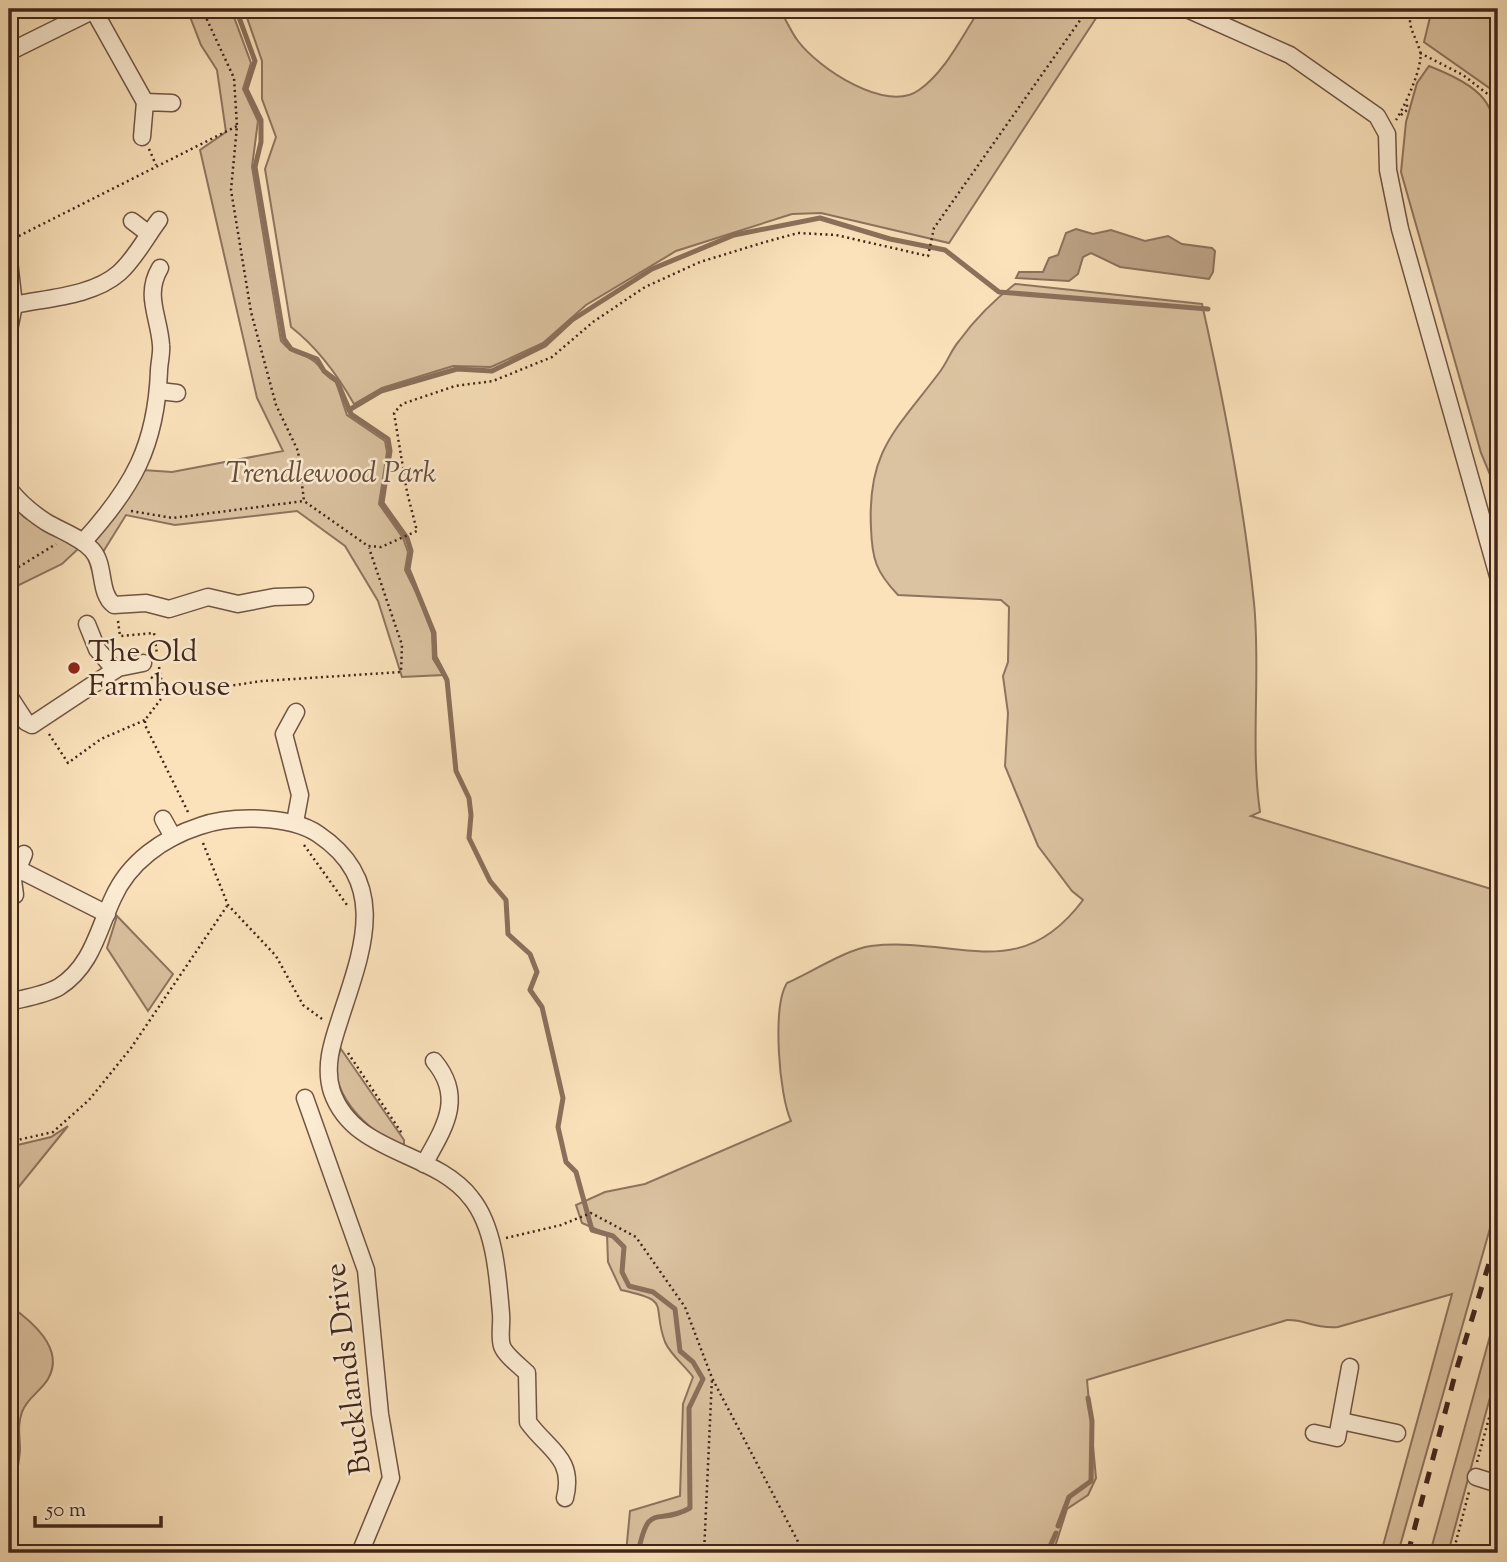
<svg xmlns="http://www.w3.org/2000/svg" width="1507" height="1562" viewBox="0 0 1507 1562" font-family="'Sorts Mill Goudy',serif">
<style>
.green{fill:#dbc2a0;stroke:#8e745e;stroke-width:2}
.water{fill:#bca285;stroke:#8b705b;stroke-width:2}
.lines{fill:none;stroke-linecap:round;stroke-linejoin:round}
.stream{stroke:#8b705b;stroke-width:5}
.minor-casing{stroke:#705543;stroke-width:19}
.path{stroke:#41261b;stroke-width:2.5;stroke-dasharray:2 3.5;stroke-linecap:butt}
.minor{stroke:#fcecd3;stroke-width:16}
.rail{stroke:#41261b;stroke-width:5;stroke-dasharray:12 12;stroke-linecap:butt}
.poi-dot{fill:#8f2418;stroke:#fcecd3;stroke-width:2.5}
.labels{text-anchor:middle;stroke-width:5;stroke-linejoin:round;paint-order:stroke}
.park-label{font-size:30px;font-style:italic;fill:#684d3c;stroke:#fcecd3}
.poi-label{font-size:30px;fill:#41261b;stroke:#fcecd3;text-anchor:start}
.street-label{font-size:30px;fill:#41261b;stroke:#fcecd3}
</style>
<rect width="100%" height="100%" fill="#fbe2bb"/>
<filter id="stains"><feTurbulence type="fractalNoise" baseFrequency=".00286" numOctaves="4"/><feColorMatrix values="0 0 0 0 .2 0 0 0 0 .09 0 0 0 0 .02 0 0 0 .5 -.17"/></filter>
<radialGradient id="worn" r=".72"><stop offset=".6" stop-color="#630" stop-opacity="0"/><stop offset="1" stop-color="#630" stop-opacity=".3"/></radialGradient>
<g class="green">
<path d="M187 9H231L251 63 243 89 258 121 252 167 281 341C293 356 303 352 315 362 324 370 322 374 336 382L347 415 385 441 387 452 379 504 403 538 408 552 405 570 420 600 432 633 433 659 443 675 402 677 378 601 345 546 297 511 175 525 126 515 103 552 88 541 143 470 172 472 283 451 257 398 200 150 226 132 217 70 201 45Z"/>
<path d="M244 9H779C786 19 791 32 798 41 818 68 887 114 919 90 946 71 962 36 980 9H1102L949 243 821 213 792 214 676 251 586 305 543 343 491 367 453 366 382 388 354 404C337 374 318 348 291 327L265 169 276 137 262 99V61Z"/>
<polygon points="1432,9 1498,9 1498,94 1424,42"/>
<path d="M1429 66C1452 75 1493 92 1492 122L1498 119V517L1496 489 1481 453 1401 172 1406 122 1417 83Z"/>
<path d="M1015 284 1202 304C1224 402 1244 503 1254 603 1261 673 1250 743 1260 812L1251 816 1498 891V1200L1398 1553H1381L1452 1294 1338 1327C1313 1329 1305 1319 1287 1320L1087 1380 1096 1478 1088 1495 1067 1509 1053 1553H626L630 1511 680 1496 683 1404 693 1377C685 1366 670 1354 665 1342 651 1304 673 1301 621 1290L608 1262 607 1234 582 1223 576 1205 605 1192 645 1184 791 1121C779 1095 772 1007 787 983 810 973 847 949 871 946 957 936 1019 986 1083 900L1072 891 1038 846 1005 766 1008 713 1003 676 1008 662 1009 607 1001 600 898 595C876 572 872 559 871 528 867 451 896 430 939 373 947 363 951 350 959 341 975 319 994 300 1015 284Z"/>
<polygon points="11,502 24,517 78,549 62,564 9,590 9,503"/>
<polygon points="117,916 173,974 148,1011 107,948"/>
<path d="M341 1049 404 1140V1145C370 1137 320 1086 341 1049Z"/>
<polygon points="68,1126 9,1199 9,1147 51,1137"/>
<path d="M9 1305C30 1320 66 1348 48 1379 41 1391 27 1398 22 1412 17 1426 20 1436 20 1450 19 1464 16 1478 13 1492L9 1491Z"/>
<polygon points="1498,1307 1498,1380 1495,1379 1448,1553 1430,1553"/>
</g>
<polygon class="water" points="1076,229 1093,234 1111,230 1145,241 1168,236 1182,244 1212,248 1215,251 1213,272 1209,279 1120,267 1091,253 1083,257 1078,274 1069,281 1016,278 1019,272 1043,272 1049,258 1058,255 1066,233"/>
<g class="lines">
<g class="stream">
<path d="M236 9 255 61 246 89 261 120V142L255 167 284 339 291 349 317 359 324 371 337 381 351 414 388 439 390 451 382 503 407 538 411 551 408 569 434 633 435 657 447 680 456 771 469 798 471 815 469 838 490 881 506 900 508 934 530 954 537 972 530 990 542 1007 563 1098 558 1127 566 1162 576 1172 592 1230 613 1236 624 1247 622 1272 629 1286 653 1292 675 1309 680 1351 693 1362 703 1379 689 1408 690 1508C657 1527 649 1499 638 1553"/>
<polyline points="349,410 381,391 457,369 492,371 545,345 572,320 652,269 734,235 820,218 890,239 945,250 999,292 1208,309"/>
<polyline points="1058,1526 1069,1497 1091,1481 1092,1421 1088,1398"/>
<polyline points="1047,1553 1056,1533"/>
</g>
<g class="minor-casing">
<g id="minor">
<polyline points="93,9 145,102"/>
<polyline points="1187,9 1290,55 1377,116 1387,134 1388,170 1400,229 1498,576"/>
<polyline points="9,52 94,10"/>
<polyline points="142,137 145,102 172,103"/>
<polyline points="132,221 149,234"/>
<polyline points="9,261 14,305 9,330"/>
<path d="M14 305C47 298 93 296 119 273 135 259 146 237 159 220"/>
<polyline points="159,391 177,393"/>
<path d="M9 489C19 502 32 513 46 522 61 531 80 537 92 550 106 565 98 593 114 605L146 603 169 609 208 597 238 604 274 597 305 596"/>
<path d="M83 542C133 487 156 446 159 371 159 363 162 354 161 345 159 316 144 295 160 268"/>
<polyline points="87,624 97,649 115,670"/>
<polyline points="9,696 26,722 32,725 118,668 143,663"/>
<polyline points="163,819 173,837"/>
<polyline points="295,822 300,795 284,734 296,712"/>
<polyline points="18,869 107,914"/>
<polyline points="15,895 13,880 24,854"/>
<path d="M9 1002C25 998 45 995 59 987 92 966 98 930 113 898 129 862 163 838 200 826 231 815 290 815 318 834 391 883 362 951 340 1019 332 1043 324 1067 332 1092 354 1155 434 1150 471 1198 495 1227 498 1278 501 1314 502 1324 499 1337 502 1346 505 1355 520 1366 527 1373L528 1422C548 1450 575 1458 565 1498"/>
<polyline points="305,1098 366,1270 380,1414 391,1478 360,1553"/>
<path d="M424 1164C444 1128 465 1098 434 1061"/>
<polyline points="1341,1421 1397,1433"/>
<polyline points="1314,1433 1337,1438 1350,1367"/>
<polyline points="1476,1477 1498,1484"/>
</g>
</g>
<g class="path">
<polyline points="202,9 234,78 237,126 231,190 251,312 276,405 298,451 304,501 368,546 381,547 417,531 407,492 394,413 402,404 455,386 493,381 552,357 593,322 645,287 700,262 765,242 798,233 836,235 928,256 934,228 1088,9"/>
<polyline points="1420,53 1463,75 1498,102"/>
<polyline points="1490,94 1498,96"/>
<polyline points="1401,115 1407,110 1407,103"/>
<path d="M1396 120C1404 108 1424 65 1420 51 1415 34 1407 28 1411 9"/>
<polyline points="149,149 156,165"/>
<polyline points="9,241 237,126"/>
<polyline points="131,511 173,518 304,501"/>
<polyline points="9,526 17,521"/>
<polyline points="9,573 56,544"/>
<polyline points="118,621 120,636 154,633 157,654"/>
<polyline points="159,667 164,695"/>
<polyline points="151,677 162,685"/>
<polyline points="49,734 68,763 101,739 145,720"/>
<polyline points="188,812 145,725 145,720 164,695 263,681 401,672 402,645 369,548"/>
<polyline points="203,843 228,905 276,956 303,1005 322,1019"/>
<polyline points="304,845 347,905"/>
<polyline points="348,1053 403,1135"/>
<polyline points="9,1142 53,1132 89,1100 131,1048 227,906"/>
<polyline points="506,1238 561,1225 591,1213 636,1237 685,1307 712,1378 804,1553"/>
<polyline points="1477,1462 1498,1385"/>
<polyline points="704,1553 712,1378"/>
<polyline points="1453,1553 1469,1492"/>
</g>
<use href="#minor" class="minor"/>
<polyline class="rail" points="1408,1553 1456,1371 1498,1234"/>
</g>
<circle class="poi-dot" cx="74" cy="668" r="7"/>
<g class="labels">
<g class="park-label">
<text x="331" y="482">Trendlewood Park</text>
</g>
<g class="poi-label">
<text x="88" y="661">The Old<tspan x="88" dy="34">Farmhouse</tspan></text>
</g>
<g class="street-label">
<text transform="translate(347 1369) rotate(-97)" y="10">Bucklands Drive</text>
</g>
</g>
<rect width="1507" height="1562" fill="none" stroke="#fbe2bb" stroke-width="35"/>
<rect x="10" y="10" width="1486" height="1541" fill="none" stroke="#41261b" stroke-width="3.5"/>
<rect x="18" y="18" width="1472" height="1527" fill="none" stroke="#41261b" stroke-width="2"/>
<path d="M35 1516v10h126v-10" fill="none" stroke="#41261b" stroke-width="3.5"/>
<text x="46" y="1516" font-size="21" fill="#41261b" stroke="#fcecd3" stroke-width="5" paint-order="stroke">50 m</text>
<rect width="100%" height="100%" filter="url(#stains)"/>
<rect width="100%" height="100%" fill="url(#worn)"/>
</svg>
